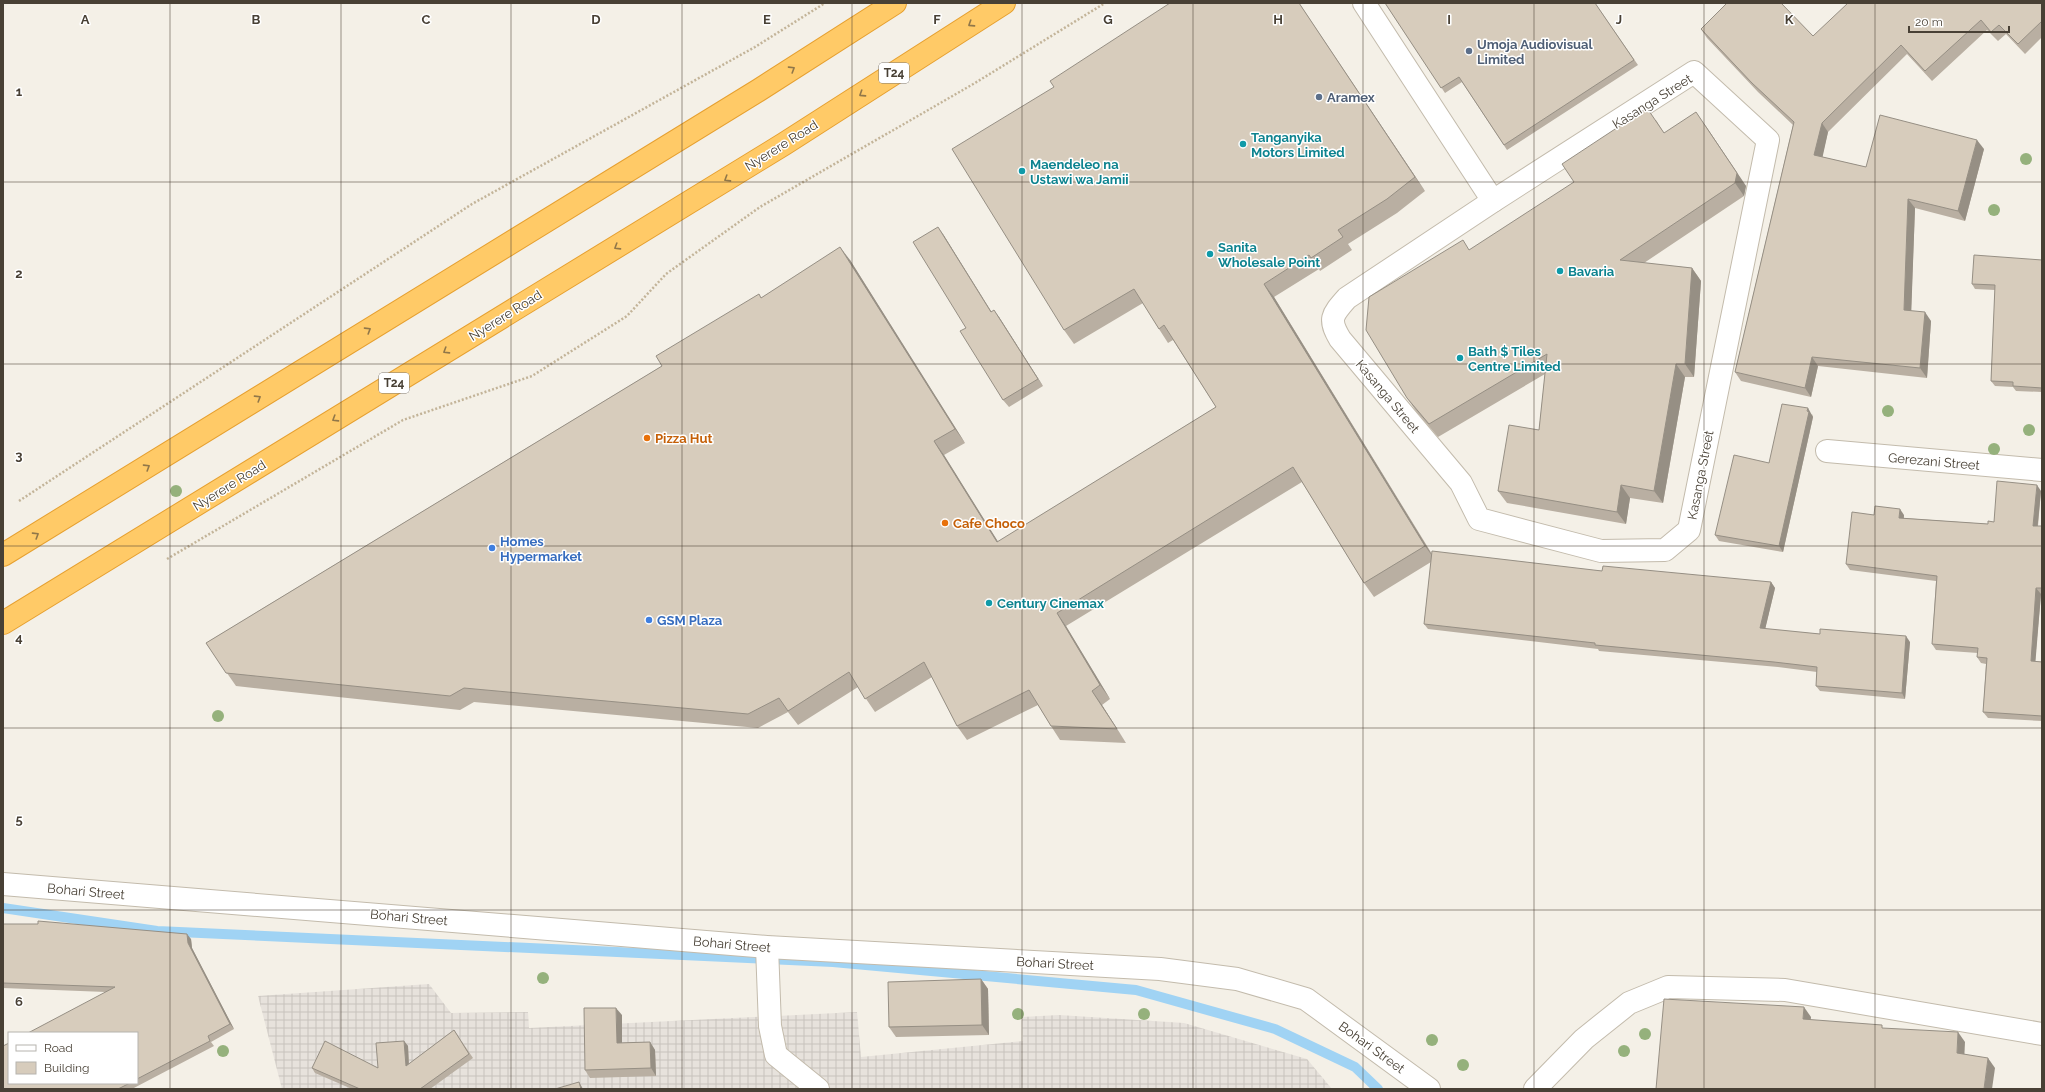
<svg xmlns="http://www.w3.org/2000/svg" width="2045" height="1092" viewBox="0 0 2045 1092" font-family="Raleway,sans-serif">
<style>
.industrial{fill:url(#industrial-grid)}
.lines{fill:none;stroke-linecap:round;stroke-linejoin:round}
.stream{stroke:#a0d3f4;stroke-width:10}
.minor-casing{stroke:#c3bbac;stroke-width:24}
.highway-casing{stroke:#e6a030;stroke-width:24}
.path{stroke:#c3b499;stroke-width:2.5;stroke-dasharray:2 2;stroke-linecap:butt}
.minor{stroke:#fff;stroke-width:22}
.highway{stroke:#ffca67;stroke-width:22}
.tree{fill:#95b17c}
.wall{fill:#b9afa2}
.shaded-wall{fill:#968f84}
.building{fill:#d7ccbc;stroke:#968f84}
.oneway{stroke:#917749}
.grid{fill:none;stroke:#484035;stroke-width:1;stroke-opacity:0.55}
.service-dot{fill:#5c6f8a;stroke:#fff;stroke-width:1.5}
.culture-dot{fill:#0f9aa8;stroke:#fff;stroke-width:1.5}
.food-dot{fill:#e8710a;stroke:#fff;stroke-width:1.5}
.shop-dot{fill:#3f7fe0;stroke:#fff;stroke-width:1.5}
.labels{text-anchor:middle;stroke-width:3;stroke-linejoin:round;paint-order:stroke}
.shield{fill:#fff;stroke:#7f7972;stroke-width:1}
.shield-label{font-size:12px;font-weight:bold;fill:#484035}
.service-label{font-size:13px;font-weight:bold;fill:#4e5e75;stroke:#fff;text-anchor:start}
.street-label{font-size:13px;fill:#484035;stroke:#fff}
.culture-label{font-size:13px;font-weight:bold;fill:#0d838f;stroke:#fff;text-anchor:start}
.food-label{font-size:13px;font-weight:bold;fill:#c56008;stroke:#fff;text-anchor:start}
.shop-label{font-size:13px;font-weight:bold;fill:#366cbe;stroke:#fff;text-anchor:start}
.grid-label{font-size:13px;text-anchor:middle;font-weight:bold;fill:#484035;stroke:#fff;stroke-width:3;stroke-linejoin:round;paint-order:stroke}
</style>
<defs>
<pattern id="industrial-grid" width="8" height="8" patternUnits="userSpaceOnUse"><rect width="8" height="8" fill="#e7e2dc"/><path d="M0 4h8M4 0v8" fill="none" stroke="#c8c3bd"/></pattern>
</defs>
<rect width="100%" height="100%" fill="#f4f0e7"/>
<polygon class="industrial" points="429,984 451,1013 528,1012 529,1028 857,1012 861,1057 1023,1041 1022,1017 1059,1015 1184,1023 1307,1059 1332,1089 282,1089 258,996"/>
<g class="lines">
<polyline class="stream" points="3,908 157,931 833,962 1136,990 1275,1029 1355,1067 1378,1089"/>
<g class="minor-casing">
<g id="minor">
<polyline points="1364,3 1493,201"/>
<path d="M1694 72 1768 140 1689 530 1665 550 1601 551 1479 519 1461 483 1340 339C1328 319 1332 315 1347 298L1493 201Z"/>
<polyline points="1827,451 2042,470"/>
<polyline points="3,884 767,947 1160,969 1237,979 1306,999 1429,1089"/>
<polyline points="767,947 770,1026 776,1055 818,1089"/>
<polyline points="1535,1089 1584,1039 1629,1003 1668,987 1785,990 2042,1034"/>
</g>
</g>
<g class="highway-casing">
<g id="highway">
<polyline points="3,555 759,90 895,3"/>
<polyline points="3,623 784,144 1004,3"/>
</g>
</g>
<g class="path">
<polyline points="19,501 472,204 755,47 825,3"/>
<polyline points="167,559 403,420 532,376 627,316 666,274 760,207 975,83 1105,3"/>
</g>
<use href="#minor" class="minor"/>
<use href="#highway" class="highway"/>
</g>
<g class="tree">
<circle cx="2026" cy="159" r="6"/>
<circle cx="1994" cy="210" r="6"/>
<circle cx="1888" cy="411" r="6"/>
<circle cx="2029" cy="430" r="6"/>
<circle cx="1994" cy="449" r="6"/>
<circle cx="176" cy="491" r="6"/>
<circle cx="218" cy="716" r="6"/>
<circle cx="543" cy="978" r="6"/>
<circle cx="1018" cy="1014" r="6"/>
<circle cx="1144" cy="1014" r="6"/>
<circle cx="1645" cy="1034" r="6"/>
<circle cx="1432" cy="1040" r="6"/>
<circle cx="223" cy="1051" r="6"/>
<circle cx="1624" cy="1051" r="6"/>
<circle cx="1463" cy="1065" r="6"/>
</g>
<g class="wall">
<polygon points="1299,3 1425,191 1397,213 1348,244 1352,250 1320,271 1319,269 1274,297 1432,554 1602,571 1771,582 1775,588 1765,629 1820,634 1910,642 1905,699 1820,691 1816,686 1817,672 1778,667 1599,651 1598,649 1428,629 1424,624 1431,562 1374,597 1364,583 1302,482 1066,626 1110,699 1102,705 1126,743 1060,740 1051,726 1038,705 967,740 957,726 932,677 875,712 858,687 798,725 788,712 758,728 474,702 460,710 236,686 206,643 662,366 761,298 850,260 965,443 944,455 998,542 1216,407 1173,340 1168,343 1159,329 1143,303 1074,344 1064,330"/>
<polygon points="1385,3 1595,3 1638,65 1507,150 1462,82 1445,93"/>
<polygon points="2042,3 2042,37 2025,54 2006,34 1998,41 1987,30 1932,81 1907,54 1828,132 1822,157 1866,167 1984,149 1965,221 1915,208 1911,311 1931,321 1927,378 1818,366 1811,397 1741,381 1735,372 1793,125 1758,92 1707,38 1701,29 1813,36"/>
<polygon points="1656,120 1664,133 1705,125 1746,186 1744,196 1644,263 1692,268 1701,281 1694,377 1685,377 1663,503 1630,498 1626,524 1507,503 1498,491 1539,430 1545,374 1438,437 1416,411 1407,398 1574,182"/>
<polygon points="943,234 991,312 999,317 1043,386 1009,407 1003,400 966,328"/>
<polygon points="2042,260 2042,392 2016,391 2013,387 1995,386 1991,381 1995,290 1975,289 1972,284"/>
<polygon points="1812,414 1813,417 1783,552 1719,541 1715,535 1769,463"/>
<polygon points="2041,491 2038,526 2042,526 2042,594 2041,594 2035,661 2042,662 2042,721 1988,718 1983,712 1986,664 1981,663 1977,657 1978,653 1936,650 1932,644 1936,581 1850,570 1846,564 1874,515 1904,515 1904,518 1988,524 1994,522"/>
<polygon points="3,924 191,939 192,948 234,1029 211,1042 214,1046 132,1089 3,1089 9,1083 137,1083 137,1033 106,992 3,988"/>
<polygon points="981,979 988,989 989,1035 896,1037 889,1027"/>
<polygon points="622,1015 622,1043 650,1042 655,1050 656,1076 590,1078 585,1070"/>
<polygon points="454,1030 473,1058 430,1089 352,1089 315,1073 312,1068 378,1068 404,1041 408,1046 409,1064"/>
</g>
<g class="shaded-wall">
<polygon points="1299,3 1425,191 1415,177"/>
<polygon points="1822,123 1828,132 1821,164 1814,155"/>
<polygon points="1705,125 1746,186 1744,196 1735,183"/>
<polygon points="1977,140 1984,149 1965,221 1958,211"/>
<polygon points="1908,199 1915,208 1911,319 1904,310"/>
<polygon points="938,227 943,234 996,319 991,312"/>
<polygon points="840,247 850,260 965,443 955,429"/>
<polygon points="1692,268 1701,281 1694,377 1685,364"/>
<polygon points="1264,284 1274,297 1435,560 1425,546"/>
<polygon points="994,310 999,317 1043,386 1038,379"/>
<polygon points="1925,312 1931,321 1927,378 1920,368"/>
<polygon points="1812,357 1818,366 1811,397 1805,388"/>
<polygon points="1676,364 1685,377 1663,503 1654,491"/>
<polygon points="1808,408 1813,417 1783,552 1779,546"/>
<polygon points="934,441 944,455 1007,556 997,542"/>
<polygon points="1621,485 1630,498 1626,524 1617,512"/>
<polygon points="2037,485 2041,491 2037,532 2033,526"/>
<polygon points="1900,509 1904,515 1903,524 1899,518"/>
<polygon points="1771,582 1775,588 1764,634 1760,628"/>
<polygon points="2036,588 2041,594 2035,667 2031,661"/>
<polygon points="1057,613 1066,626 1110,699 1100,685"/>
<polygon points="1906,636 1910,642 1905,699 1902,693"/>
<polygon points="1092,691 1102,705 1126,743 1117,729"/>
<polygon points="187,934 191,939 192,948 234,1029 230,1024 188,943"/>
<polygon points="981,979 988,989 989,1035 982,1025"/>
<polygon points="1804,1007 1811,1017 1810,1029 1803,1019"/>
<polygon points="616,1008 622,1015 622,1051 617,1043"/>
<polygon points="1958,1032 1965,1042 1964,1063 1957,1053"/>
<polygon points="404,1041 408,1046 409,1071 406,1066"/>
<polygon points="650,1042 655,1050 656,1076 651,1068"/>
<polygon points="1988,1058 1995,1068 1992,1089 1984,1089"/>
<polygon points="579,1082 583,1089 581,1089"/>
</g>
<g class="building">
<polygon points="1170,3 1299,3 1415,177 1387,199 1338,230 1343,237 1311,258 1309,255 1264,284 1425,546 1364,583 1293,467 1057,613 1100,685 1092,691 1117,729 1051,726 1029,690 957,726 924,662 865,699 849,672 788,711 779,698 748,714 464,688 450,696 226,673 206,643 662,366 656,356 759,294 761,298 840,247 955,429 934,441 997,542 1216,407 1164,325 1159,329 1134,289 1064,330 952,149 1054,87 1050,81"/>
<polygon points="1385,3 1595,3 1634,60 1504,145 1459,77 1441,88"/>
<polygon points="1727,3 1781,3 1813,36 1848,3 2042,3 2042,21 2018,44 1999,25 1991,32 1981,20 1925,71 1901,45 1822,123 1814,155 1866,167 1880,115 1977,140 1958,211 1908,199 1904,310 1925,312 1920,368 1812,357 1805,388 1735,372 1794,122 1752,83 1701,29"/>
<polygon points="1647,108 1664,133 1696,112 1737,173 1735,183 1620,260 1692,268 1685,364 1676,364 1654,491 1621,485 1617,512 1498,491 1509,425 1539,430 1547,354 1429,424 1407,398 1366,330 1369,297 1463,240 1469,250 1574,182 1562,164"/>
<polygon points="938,227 991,312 994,310 1038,379 1003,400 960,331 966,328 913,242"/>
<polygon points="1974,255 2042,260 2042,388 2013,386 2013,382 1991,381 1995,285 1972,284"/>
<polygon points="1782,404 1808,408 1807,411 1809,412 1779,546 1715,535 1734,455 1769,463"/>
<polygon points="1997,481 2037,485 2033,526 2042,526 2042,588 2036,588 2031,661 2042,662 2042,716 1983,712 1987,658 1977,657 1978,648 1932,644 1937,576 1846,564 1852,512 1874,515 1875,506 1900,509 1899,518 1988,524 1988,521 1994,522"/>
<polygon points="1432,551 1602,571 1603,566 1771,582 1760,628 1820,634 1820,629 1906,636 1902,693 1816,686 1817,667 1774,662 1595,645 1595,643 1424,624"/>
<polygon points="38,921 187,934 188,943 230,1024 208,1036 210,1041 137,1079 137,1033 28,1033 115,987 3,983 3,924 38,924"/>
<polygon points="981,979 982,1025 889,1027 888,982"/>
<polygon points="1664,999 1804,1007 1803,1019 1882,1025 1882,1028 1958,1032 1957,1053 1988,1058 1984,1089 1656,1089"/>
<polygon points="584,1008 616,1008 617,1043 650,1042 651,1068 585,1070"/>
<polygon points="454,1030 469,1054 420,1089 360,1089 312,1068 325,1041 378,1068 376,1043 404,1041 406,1066"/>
<polygon points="9,1043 9,1083 130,1083 118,1089 3,1089 3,1046"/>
<polygon points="579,1082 581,1089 555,1089"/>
</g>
<defs><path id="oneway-chevron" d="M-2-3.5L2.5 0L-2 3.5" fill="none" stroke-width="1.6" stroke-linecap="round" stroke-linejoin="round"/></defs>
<g class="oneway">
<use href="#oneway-chevron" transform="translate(971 24) rotate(147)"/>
<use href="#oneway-chevron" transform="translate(792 69) rotate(-32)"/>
<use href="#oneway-chevron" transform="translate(862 94) rotate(147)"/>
<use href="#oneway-chevron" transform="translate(727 179) rotate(148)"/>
<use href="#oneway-chevron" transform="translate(617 247) rotate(148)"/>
<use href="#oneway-chevron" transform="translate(368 330) rotate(-32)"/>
<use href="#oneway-chevron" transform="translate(446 351) rotate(148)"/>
<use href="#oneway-chevron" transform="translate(258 398) rotate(-32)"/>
<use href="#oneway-chevron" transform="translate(335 419) rotate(148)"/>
<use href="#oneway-chevron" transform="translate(147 467) rotate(-32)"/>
<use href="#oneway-chevron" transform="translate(36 535) rotate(-32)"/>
</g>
<path class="grid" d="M170 3V1089M341 3V1089M511 3V1089M682 3V1089M852 3V1089M1022 3V1089M1193 3V1089M1363 3V1089M1534 3V1089M1704 3V1089M1875 3V1089M3 182H2042M3 364H2042M3 546H2042M3 728H2042M3 910H2042"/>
<g class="service-dot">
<circle cx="1469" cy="51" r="4"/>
<circle cx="1319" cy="97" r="4"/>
</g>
<g class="culture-dot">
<circle cx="1243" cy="144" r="4"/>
<circle cx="1022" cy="171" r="4"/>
<circle cx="1210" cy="254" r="4"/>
<circle cx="1560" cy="271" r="4"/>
<circle cx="1460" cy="358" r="4"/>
<circle cx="989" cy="603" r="4"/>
</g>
<g class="food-dot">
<circle cx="647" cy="438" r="4"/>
<circle cx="945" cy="523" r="4"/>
</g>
<g class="shop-dot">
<circle cx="492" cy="548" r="4"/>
<circle cx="649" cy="620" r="4"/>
</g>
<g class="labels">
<g class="shield">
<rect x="879" y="63" width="30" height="20" rx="3"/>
<rect x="379" y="373" width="30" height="20" rx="3"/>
</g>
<g class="shield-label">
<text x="894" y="77">T24</text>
<text x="394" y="387">T24</text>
</g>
<g class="service-label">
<text x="1477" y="49">Umoja Audiovisual<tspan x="1477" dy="15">Limited</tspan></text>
<text x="1327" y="102">Aramex</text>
</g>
<g class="street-label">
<text transform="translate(1652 101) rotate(-32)" y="5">Kasanga Street</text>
<text transform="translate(781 145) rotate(-32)" y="5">Nyerere Road</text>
<text transform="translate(505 315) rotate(-32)" y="5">Nyerere Road</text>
<text transform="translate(1388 396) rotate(50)" y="5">Kasanga Street</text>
<text transform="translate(1934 461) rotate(5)" y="5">Gerezani Street</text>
<text transform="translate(1700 475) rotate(-79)" y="5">Kasanga Street</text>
<text transform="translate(229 485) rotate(-32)" y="5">Nyerere Road</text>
<text transform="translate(86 891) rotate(5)" y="5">Bohari Street</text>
<text transform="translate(409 917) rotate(5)" y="5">Bohari Street</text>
<text transform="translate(732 944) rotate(5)" y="5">Bohari Street</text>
<text transform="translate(1055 963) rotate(3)" y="5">Bohari Street</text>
<text transform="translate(1372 1047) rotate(36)" y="5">Bohari Street</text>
</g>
<g class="culture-label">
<text x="1251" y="142">Tanganyika<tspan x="1251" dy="15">Motors Limited</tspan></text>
<text x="1030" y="169">Maendeleo na<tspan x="1030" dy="15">Ustawi wa Jamii</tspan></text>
<text x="1218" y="252">Sanita<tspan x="1218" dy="15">Wholesale Point</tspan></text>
<text x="1568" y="276">Bavaria</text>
<text x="1468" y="356">Bath $ Tiles<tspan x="1468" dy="15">Centre Limited</tspan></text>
<text x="997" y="608">Century Cinemax</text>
</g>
<g class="food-label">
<text x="655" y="443">Pizza Hut</text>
<text x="953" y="528">Cafe Choco</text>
</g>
<g class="shop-label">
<text x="500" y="546">Homes<tspan x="500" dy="15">Hypermarket</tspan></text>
<text x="657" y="625">GSM Plaza</text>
</g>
</g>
<g class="grid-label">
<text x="85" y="24">A</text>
<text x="256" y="24">B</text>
<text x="426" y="24">C</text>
<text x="596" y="24">D</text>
<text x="767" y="24">E</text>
<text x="937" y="24">F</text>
<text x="1108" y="24">G</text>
<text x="1278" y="24">H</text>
<text x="1449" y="24">I</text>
<text x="1619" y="24">J</text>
<text x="1789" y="24">K</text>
<text x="19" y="96">1</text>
<text x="19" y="278">2</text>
<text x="19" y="460">3</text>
<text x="19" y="642">4</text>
<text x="19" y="824">5</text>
<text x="19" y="1006">6</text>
</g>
<rect width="2045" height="1092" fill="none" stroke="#484035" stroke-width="8"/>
<rect x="8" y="1032" width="130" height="52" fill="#ffffff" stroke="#b6b3ae"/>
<rect x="16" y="1045" width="20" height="6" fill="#ffffff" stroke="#b6b3ae"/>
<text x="44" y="1052" font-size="12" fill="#484035">Road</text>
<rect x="16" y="1062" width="20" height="12" fill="#d7ccbc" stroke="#b6b3ae"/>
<text x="44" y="1072" font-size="12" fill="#484035">Building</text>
<path d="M1909 26v6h100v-6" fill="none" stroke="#484035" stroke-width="2"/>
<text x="1915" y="26" font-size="12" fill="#484035" stroke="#ffffff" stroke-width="3" paint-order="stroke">20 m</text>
</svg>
